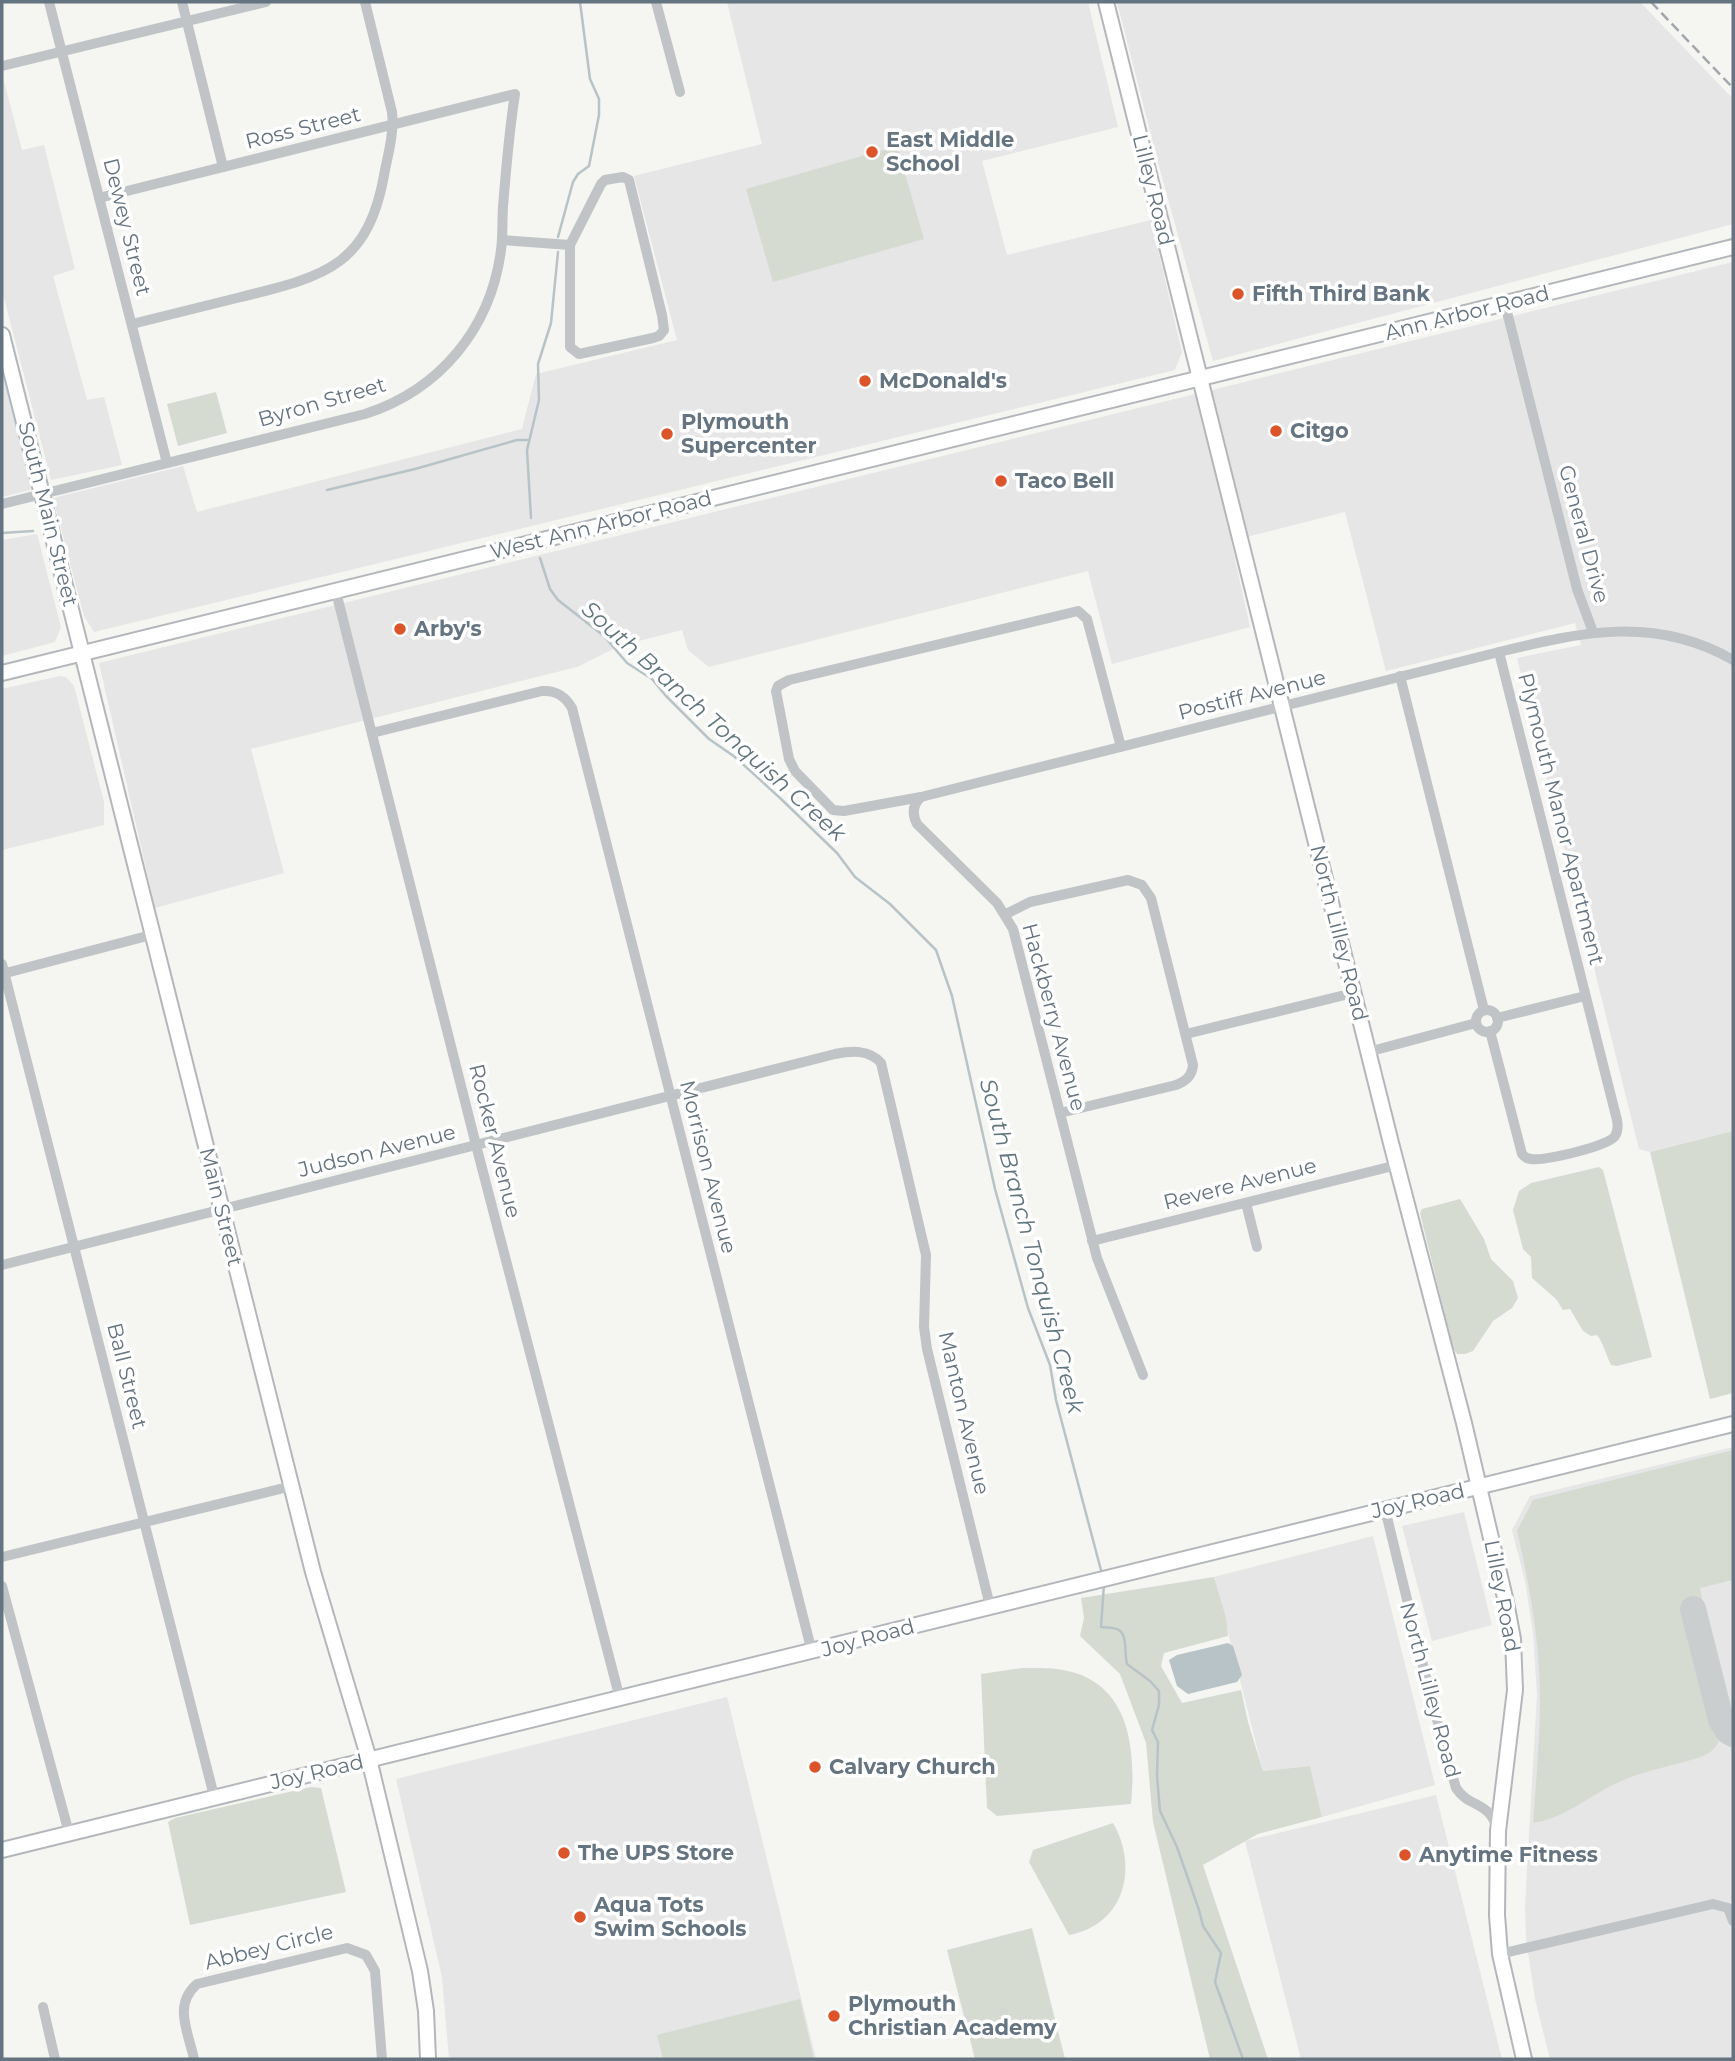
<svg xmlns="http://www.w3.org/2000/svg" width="1735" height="2061" viewBox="0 0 1735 2061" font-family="Montserrat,sans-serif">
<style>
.built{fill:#e5e6e5}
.green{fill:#d6dbd2}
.water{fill:#b8c3c7}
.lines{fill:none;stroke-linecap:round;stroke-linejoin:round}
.stream{stroke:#b8c3c7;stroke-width:2.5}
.taxiway{stroke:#cbcece;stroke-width:26}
.secondary-casing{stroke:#b3b7bb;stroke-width:18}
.street{stroke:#c0c4c7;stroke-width:10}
.secondary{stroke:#fff;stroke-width:14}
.rail{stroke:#a1a7ac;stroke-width:2.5;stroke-dasharray:10 5;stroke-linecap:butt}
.poi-dot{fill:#dc542a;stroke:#fff;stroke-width:2.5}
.labels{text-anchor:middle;stroke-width:7;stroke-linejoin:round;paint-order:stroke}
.street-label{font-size:21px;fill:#657481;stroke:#fff}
.poi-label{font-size:21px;font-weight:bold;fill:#657481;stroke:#fff;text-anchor:start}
.water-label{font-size:23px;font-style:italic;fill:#60767e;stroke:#fff}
</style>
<rect width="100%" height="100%" fill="#f5f5f1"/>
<g class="built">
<polygon points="727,2 1088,2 1118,127 982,161 1007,255 1151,220 1182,352 1175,370 94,632 84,616 53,498 183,466 197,512 522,429 536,374 677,340 634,176 762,144"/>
<polygon points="1117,2 1640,2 1733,99 1733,224 1213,361 1160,170"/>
<polygon points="2,74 22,150 44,145 75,269 53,276 87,400 104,397 122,465 51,480 2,290"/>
<polygon points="1733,262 1733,1131 1650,1152 1639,1149 1517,658 1581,645 1575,623 1386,671 1345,512 1231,541 1250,627 1112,664 1088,571 709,667 688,650 682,630 619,646 577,667 251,749 284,873 155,908 99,663"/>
<polygon points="2,369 31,483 30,490 2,497"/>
<polygon points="37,534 61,627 55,642 2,656 2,540"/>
<polygon points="60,676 66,677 74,686 104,802 104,825 2,850 2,689"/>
<polygon points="1733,1447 1733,2059 1550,2059 1535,1999 1526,1938 1525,1905 1537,1695 1533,1633 1525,1581 1512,1530 1530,1496"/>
<polygon points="1464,1512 1492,1625 1432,1641 1402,1526"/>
<polygon points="1373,1536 1435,1785 1322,1817 1310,1766 1263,1771 1214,1577"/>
<polygon points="727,1697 816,2059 449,2059 442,1977 396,1779"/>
<polygon points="1436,1795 1502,2059 1301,2059 1245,1841"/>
</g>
<g class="green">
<polygon points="897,146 924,239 773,282 746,189"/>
<polygon points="216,392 227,433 178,446 167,404"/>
<polygon points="1733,1131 1733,1393 1710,1399 1650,1152"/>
<path d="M1599 1167 1603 1170 1652 1357 1617 1366 1611 1365C1606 1355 1603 1342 1597 1335L1591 1336 1583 1331 1570 1309 1563 1310 1556 1299 1532 1278 1531 1257 1523 1249 1513 1210 1519 1191 1531 1183Z"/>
<polygon points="1460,1199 1484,1239 1491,1259 1513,1281 1518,1298 1512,1308 1493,1321 1473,1351 1465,1354 1457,1354 1453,1348 1420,1213 1422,1209"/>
<path d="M1733 1450V1580L1700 1588 1703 1603 1686 1607 1717 1730 1721 1735C1717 1750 1708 1755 1694 1759 1672 1766 1648 1770 1626 1779 1594 1791 1568 1818 1533 1823 1536 1782 1540 1741 1540 1700 1540 1643 1530 1587 1517 1531L1533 1500Z"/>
<polygon points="1214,1577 1226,1618 1228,1636 1164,1653 1161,1666 1182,1703 1241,1690 1248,1722 1263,1771 1310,1766 1322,1817 1258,1834 1203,1865 1268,2059 1210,2059 1153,1822 1146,1743 1120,1674 1080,1636 1084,1618 1081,1598"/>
<path d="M1022 1668C1038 1668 1056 1667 1072 1672 1131 1688 1136 1753 1131 1804L997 1816 987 1808 981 1674Z"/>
<polygon points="311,1787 321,1788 346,1892 190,1925 168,1822 175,1818"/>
<path d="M1113 1823C1139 1868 1124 1925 1069 1935L1029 1862 1033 1850Z"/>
<polygon points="1032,1928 1065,2059 975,2059 947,1950"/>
<polygon points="800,1999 814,2059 663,2059 657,2035"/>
</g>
<polygon class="water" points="1228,1643 1233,1646 1242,1675 1237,1682 1188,1694 1177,1686 1169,1660 1177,1655"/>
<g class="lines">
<g class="stream">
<polyline points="558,237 573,182 578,174 589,166 599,115 599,99 590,79 580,2"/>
<polyline points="327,490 415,469 517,440 528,440"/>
<polyline points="531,518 527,450 539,400 538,364 551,323 558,252"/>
<polyline points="2,533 33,531"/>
<polyline points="540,558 550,589 558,600 604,636 627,663 652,679 666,696 709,739 735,757 780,798 837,853 855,877 890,904 936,950 952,996 995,1189 1028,1308 1050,1365 1056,1400 1102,1574"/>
<path d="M1104 1584 1101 1627C1106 1628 1114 1627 1119 1630 1128 1636 1124 1654 1127 1664L1150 1681 1159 1691V1705L1152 1730 1158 1742 1157 1776 1160 1811 1177 1847 1199 1910 1203 1926 1221 1953 1215 1982 1243 2059"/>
</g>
<polyline class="taxiway" points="1693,1609 1721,1720 1728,1731 1733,1734"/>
<g class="secondary-casing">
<g id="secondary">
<polyline points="1106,2 1391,1143 1464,1423 1506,1602 1513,1639 1515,1690 1498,1831 1497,1915 1500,1954 1524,2059"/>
<polyline points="2,335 313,1572 369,1759 420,1971 426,2011 428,2059"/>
<polyline points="2,673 1733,247"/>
<polyline points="2,1850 1733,1424"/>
</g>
</g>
<g class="street">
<polyline points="49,2 167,463"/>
<polyline points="182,2 223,167"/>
<polyline points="656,2 680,92"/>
<polyline points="2,66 266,2"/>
<polygon points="623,177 629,180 662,315 664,330 659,336 653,338 579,354 570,347 570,245 601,184 605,180"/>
<polyline points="502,240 570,245"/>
<polyline points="1505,304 1577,589 1593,632"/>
<path d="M132 324C168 315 205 306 241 297 326 276 369 266 385 170 389 151 394 132 392 112L365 2"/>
<path d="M2 504 365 414C440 390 491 328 501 250 503 236 502 221 503 207 506 169 509 132 515 94L99 198"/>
<polyline points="336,592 476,1145 620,1699"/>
<polyline points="1400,676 1484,1010"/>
<path d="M372 733 542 691C556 690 565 696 572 708L812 1652"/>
<path d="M1121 747 1087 619 1078 611 789 680 778 686 776 691 789 759 795 771 833 810 844 811 921 797 1499 652C1581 632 1655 615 1733 660"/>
<path d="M921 797C912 805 912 814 917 824L997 903 1013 929 1097 1258 1143 1375"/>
<path d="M1006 914 1030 902 1128 880 1142 885 1151 898 1193 1065C1192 1076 1186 1081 1176 1085L1060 1113"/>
<polyline points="2,964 214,1796"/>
<polyline points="2,974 151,935"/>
<circle cx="1487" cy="1021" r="11"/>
<polyline points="1497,1018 1585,996"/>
<path d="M1490 1031 1522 1154C1526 1158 1526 1158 1531 1159 1545 1161 1609 1146 1615 1136 1618 1131 1618 1125 1617 1120L1499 652"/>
<polyline points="1186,1034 1353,993"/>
<polyline points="1368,1052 1476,1023"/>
<polyline points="1246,1203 1257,1247"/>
<polyline points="1092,1241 1397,1165"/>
<path d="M2 1265 835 1054C851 1051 869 1049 881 1063L926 1255 924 1327 927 1349 990 1606"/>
<path d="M1385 1509 1430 1694 1456 1788C1469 1808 1490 1801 1497 1829"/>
<polyline points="2,1557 292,1486"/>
<polyline points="2,1586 69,1833"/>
<polyline points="1500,1954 1713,1904 1728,1908 1733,1921"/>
<polyline points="43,2007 55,2059"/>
<path d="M194 2059C188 2031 173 2005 197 1984L347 1948 366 1955 375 1971 382 2059"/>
</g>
<use href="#secondary" class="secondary"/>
<polyline class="rail" points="1651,2 1733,88"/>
</g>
<g class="poi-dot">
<circle cx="872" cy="152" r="7"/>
<circle cx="1238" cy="294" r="7"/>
<circle cx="865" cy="381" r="7"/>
<circle cx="1276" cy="431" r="7"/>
<circle cx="667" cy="434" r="7"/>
<circle cx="1001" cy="481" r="7"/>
<circle cx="400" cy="629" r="7"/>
<circle cx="815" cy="1767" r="7"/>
<circle cx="564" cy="1853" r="7"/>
<circle cx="1405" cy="1855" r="7"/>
<circle cx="580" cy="1917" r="7"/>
<circle cx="834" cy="2016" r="7"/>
</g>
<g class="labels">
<g class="street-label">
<text transform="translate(303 128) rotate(-14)" y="7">Ross Street</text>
<text transform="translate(1153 190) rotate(76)" y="7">Lilley Road</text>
<text transform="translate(127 227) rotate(76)" y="7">Dewey Street</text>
<text transform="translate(1467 313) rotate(-14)" y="7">Ann Arbor Road</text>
<text transform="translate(322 402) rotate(-16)" y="7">Byron Street</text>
<text transform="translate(48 514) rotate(76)" y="7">South Main Street</text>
<text transform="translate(601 525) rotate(-14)" y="7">West Ann Arbor Road</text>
<text transform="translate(1584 534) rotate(75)" y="7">General Drive</text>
<text transform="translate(1252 695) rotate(-14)" y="7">Postiff Avenue</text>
<text transform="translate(1561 819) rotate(76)" y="7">Plymouth Manor Apartment</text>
<text transform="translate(1339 933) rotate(76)" y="7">North Lilley Road</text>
<text transform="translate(1054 1017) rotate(75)" y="7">Hackberry Avenue</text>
<text transform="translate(495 1141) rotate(76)" y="7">Rocker Avenue</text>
<text transform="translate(377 1151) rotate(-14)" y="7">Judson Avenue</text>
<text transform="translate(708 1167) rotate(76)" y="7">Morrison Avenue</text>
<text transform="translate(1240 1184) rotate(-14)" y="7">Revere Avenue</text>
<text transform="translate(221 1207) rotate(76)" y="7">Main Street</text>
<text transform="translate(127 1376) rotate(76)" y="7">Ball Street</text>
<text transform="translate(964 1413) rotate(77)" y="7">Manton Avenue</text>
<text transform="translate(1418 1501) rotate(-13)" y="7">Joy Road</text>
<text transform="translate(1502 1596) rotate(79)" y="7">Lilley Road</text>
<text transform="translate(868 1638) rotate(-15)" y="7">Joy Road</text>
<text transform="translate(1430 1690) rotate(75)" y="7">North Lilley Road</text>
<text transform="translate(317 1772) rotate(-13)" y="7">Joy Road</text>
<text transform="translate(269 1947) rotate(-14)" y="7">Abbey Circle</text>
</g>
<g class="poi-label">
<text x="886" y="147">East Middle<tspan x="886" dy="24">School</tspan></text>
<text x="1252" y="301">Fifth Third Bank</text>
<text x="879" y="388">McDonald's</text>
<text x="681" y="429">Plymouth<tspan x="681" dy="24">Supercenter</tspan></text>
<text x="1290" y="438">Citgo</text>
<text x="1015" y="488">Taco Bell</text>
<text x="414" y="636">Arby's</text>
<text x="829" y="1774">Calvary Church</text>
<text x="578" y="1860">The UPS Store</text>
<text x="1419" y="1862">Anytime Fitness</text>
<text x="594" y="1912">Aqua Tots<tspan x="594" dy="24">Swim Schools</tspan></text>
<text x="848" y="2011">Plymouth<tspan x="848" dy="24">Christian Academy</tspan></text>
</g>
<g class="water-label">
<text transform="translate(714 721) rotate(42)" y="8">South Branch Tonquish Creek</text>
<text transform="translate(1032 1246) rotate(75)" y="8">South Branch Tonquish Creek</text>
</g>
</g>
<rect width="1735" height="2061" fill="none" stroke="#657481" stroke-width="7"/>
</svg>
